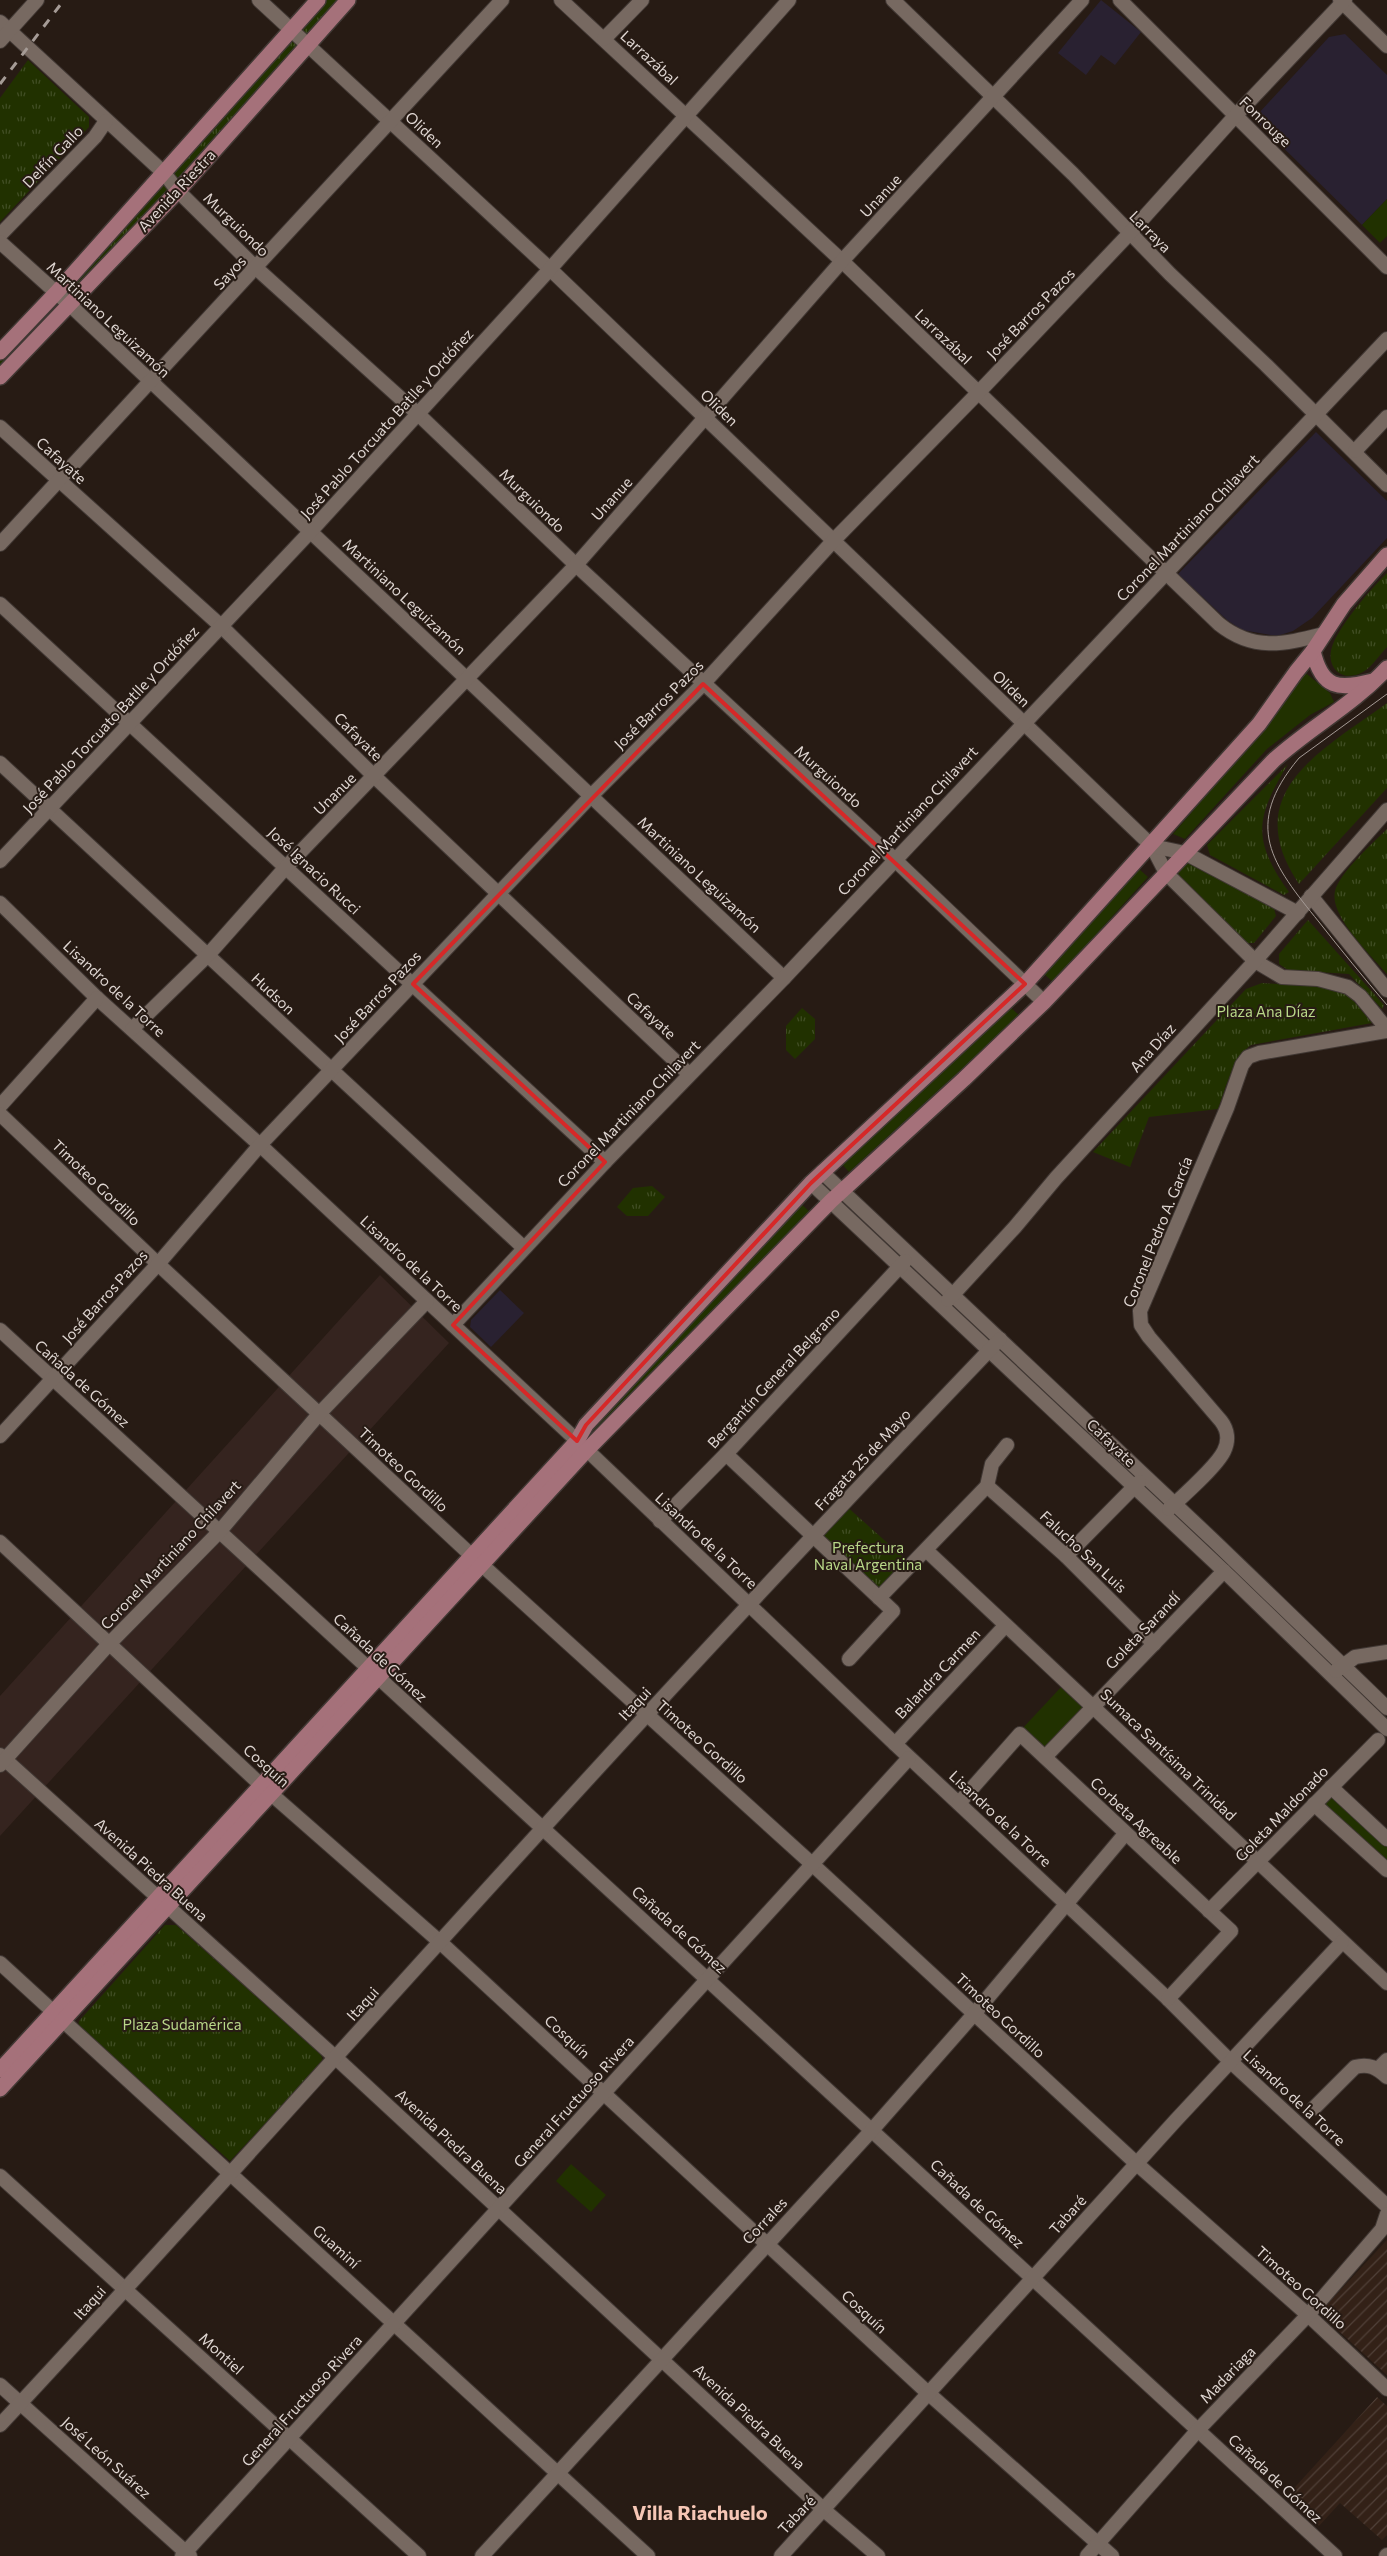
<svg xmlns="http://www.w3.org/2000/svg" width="1387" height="2556" viewBox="0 0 1387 2556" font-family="Commissioner,sans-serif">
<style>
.commercial{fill:#35241f}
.industrial{fill:url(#industrial-furrows)}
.education{fill:#292131}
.green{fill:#213100}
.park{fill:url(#park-tufts)}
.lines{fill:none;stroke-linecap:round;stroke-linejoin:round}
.minor-casing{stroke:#413834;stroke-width:16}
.major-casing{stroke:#413834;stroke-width:18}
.minor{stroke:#776961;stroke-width:14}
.major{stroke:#a5717a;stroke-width:15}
.tram{stroke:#a59b96;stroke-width:1}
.rail{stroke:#a59b96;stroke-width:3;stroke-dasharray:9 9;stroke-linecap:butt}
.marked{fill:none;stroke:#d62828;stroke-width:4;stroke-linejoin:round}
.labels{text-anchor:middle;stroke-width:4;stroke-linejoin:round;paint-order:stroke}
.street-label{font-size:15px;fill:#dfd6d2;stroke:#271b14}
.park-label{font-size:15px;fill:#b8d788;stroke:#271b14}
.district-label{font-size:20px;font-weight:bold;fill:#f6c6b5;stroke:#271b14}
</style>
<defs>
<pattern id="industrial-furrows" width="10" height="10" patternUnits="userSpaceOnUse" patternTransform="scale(1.25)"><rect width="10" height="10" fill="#332117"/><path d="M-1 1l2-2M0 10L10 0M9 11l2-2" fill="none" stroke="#504038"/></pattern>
<pattern id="park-tufts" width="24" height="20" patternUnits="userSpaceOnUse" patternTransform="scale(1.25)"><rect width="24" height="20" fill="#213100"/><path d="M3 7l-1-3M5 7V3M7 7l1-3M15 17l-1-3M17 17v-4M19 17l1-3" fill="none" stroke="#414e24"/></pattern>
</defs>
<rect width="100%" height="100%" fill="#271b14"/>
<polygon class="commercial" points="380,1275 449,1343 0,1836 0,1696"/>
<g class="industrial">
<polygon points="1387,2240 1387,2375 1319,2313"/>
<polygon points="1377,2397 1387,2406 1387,2535 1382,2540 1340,2503 1319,2526 1286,2497"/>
</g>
<g class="education">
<polygon points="1101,0 1141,32 1115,65 1101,55 1086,75 1058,53"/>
<polygon points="1345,34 1387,75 1387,199 1362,225 1259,124 1258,114 1329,37"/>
<polygon points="1316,432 1387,501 1387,538 1312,618 1293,631 1277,636 1242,630 1227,620 1178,574"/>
<polygon points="500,1290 524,1313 491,1347 470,1327 471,1320"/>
</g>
<g class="green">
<polygon points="1387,199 1387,236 1380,243 1362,225"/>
<polygon points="1307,674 1330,693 1334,702 1310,715 1267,749 1185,839 1173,834 1263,729 1300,676"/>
<polygon points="1139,869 1148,877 1053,982 1043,973"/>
<polygon points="1009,1006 1020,1016 849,1172 840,1162"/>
<polygon points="799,1202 810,1212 597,1433 590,1427"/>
<polygon points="1063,1685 1086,1705 1045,1749 1021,1730"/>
<polygon points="1330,1797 1335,1798 1387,1843 1387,1864 1326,1808 1325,1803"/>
<polygon points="571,2164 606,2195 591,2212 556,2181"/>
</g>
<g class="park">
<polygon points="318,0 348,0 0,377 0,352"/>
<polygon points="28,60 89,117 89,127 0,222 0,98"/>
<path d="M1387 573V647C1380 654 1372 667 1363 672 1341 684 1324 666 1333 644 1343 621 1369 591 1387 573Z"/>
<path d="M1387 703V788L1299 884C1237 792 1323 750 1387 703Z"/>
<path d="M1288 764C1256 817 1251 839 1289 892L1284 895 1210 855 1207 845Z"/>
<path d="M1387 829V974C1372 956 1329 916 1335 891 1340 872 1373 843 1387 829Z"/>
<polygon points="1189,860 1273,905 1276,916 1254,943 1244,943 1176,879 1176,872"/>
<polygon points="1308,920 1384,1005 1382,1009 1349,974 1288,970 1279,964 1279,954"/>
<path d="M1262 983 1337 988 1347 993 1372 1023 1251 1045C1232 1059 1226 1088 1218 1109L1149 1117 1130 1167 1093 1152 1246 989Z"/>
<polygon points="802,1008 815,1019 815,1039 795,1059 786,1050 786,1026"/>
<polygon points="652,1186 665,1197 648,1216 627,1216 617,1207 633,1188"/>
<polygon points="844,1504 912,1565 879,1598 813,1537"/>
<polygon points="165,1925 176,1925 321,2054 323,2062 230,2161 78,2026 79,2021"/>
</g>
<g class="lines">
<g class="minor-casing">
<g id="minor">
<polyline points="259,0 550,269 1152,846 1166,873 1255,961 1282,977 1318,979 1348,987 1360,996 1387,1029"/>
<path d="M561 0 842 261 1219 624C1254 652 1284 644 1324 634"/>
<polyline points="893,0 1073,174 1170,274 1266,365 1387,485"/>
<polyline points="1120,0 1387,267"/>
<polyline points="1340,0 1387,46"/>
<polyline points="0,22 164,173 178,191 256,268 418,414 576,565 894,859 1044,1002"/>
<polyline points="604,39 642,0"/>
<polyline points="0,41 37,0"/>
<polyline points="0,235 95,137 106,121"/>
<polyline points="0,242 70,305 784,978"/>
<polyline points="0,427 221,626 375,777 689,1074"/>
<polyline points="1355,451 1387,417"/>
<polyline points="0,544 502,0"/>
<polyline points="0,604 605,1162"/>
<polyline points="0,763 524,1248"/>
<polyline points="1152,846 1185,853 1298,913"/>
<polyline points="0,861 310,532 550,269 789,0"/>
<polyline points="1311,896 1387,990"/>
<polyline points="0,903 97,998 260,1145 587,1450 895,1744 1168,1999 1230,2061 1387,2206"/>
<polyline points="132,1029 208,955 286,867 576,565 842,261 1082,0"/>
<polyline points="0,1106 97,998"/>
<polyline points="0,1114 158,1264 471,1555 812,1864 1137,2164 1308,2315 1387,2389"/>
<polyline points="822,1172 1214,1541 1387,1708"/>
<polyline points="811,1183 1224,1571 1387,1729"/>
<polyline points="948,1300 1015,1227 1056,1178 1255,961 1387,810"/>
<polyline points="453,1325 605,1162 784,978 1387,339"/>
<polyline points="0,1330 1335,2556"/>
<polyline points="0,1436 158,1264 260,1145 591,796 703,684 834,540 978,393 1129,234 1236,115 1345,0"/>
<polyline points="726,1454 893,1611 849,1659"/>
<polyline points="987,1486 1066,1556 1154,1644"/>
<path d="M1169 1509C1183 1496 1217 1466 1224 1451 1229 1441 1228 1430 1221 1421L1149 1337 1141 1325 1140 1311 1227 1108 1242 1065 1248 1057 1259 1053 1387 1031"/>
<polyline points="660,1521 726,1454 905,1261"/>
<polyline points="0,1542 261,1785 440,1942 928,2393 1112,2556"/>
<polyline points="927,1551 1387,1983"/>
<polyline points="1066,1556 1139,1482"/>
<polyline points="879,1598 987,1486 992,1464 1007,1445"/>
<polyline points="1336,1671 1355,1657 1387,1652"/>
<polyline points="895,1744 1005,1626"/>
<polyline points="0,1755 336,2058 824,2510 878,2556"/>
<polyline points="1045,1757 1224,1571"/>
<polyline points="0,1765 109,1644 220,1531 319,1414 427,1301"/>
<polyline points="1331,1787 1387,1839"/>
<polyline points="959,1803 1020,1734 1203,1905 1231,1931 1168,1999"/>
<polyline points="1314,1804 1387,1870"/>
<polyline points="1209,1911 1378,1740"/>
<polyline points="0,1963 648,2556"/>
<polyline points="1378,2069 1387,2060"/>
<path d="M1314 2108 1355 2067C1369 2063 1377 2068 1387 2077"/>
<polyline points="0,2176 419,2556"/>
<polyline points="0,2385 190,2556"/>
<path d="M0 2425C184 2228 362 2026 544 1827 694 1662 846 1500 1000 1339"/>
<polyline points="182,2556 909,1758"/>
<polyline points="482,2556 872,2130 974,2014 1125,1834"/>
<polyline points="781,2556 1176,2120 1342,1942"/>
<polyline points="1087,2556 1198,2430 1308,2315 1382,2229 1387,2214"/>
<polyline points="1386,2556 1387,2555"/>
</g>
</g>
<g class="major-casing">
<g id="major">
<polyline points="0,352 56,293 318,0"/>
<polyline points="0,377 178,191 348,0"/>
<path d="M1313 651C1322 689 1338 690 1373 681"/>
<polyline points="0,2070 577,1441 586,1425 811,1183 1025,984 1259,724 1296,672 1313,651 1344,604 1387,555"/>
<path d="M0 2089 587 1450 831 1201 964 1079 1044 1002 1273 761C1309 728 1353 705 1387 668"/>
</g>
</g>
<use href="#minor" class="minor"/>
<use href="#major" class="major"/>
<path class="tram" d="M1387 694 1299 758C1242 826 1272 864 1319 922 1341 950 1364 978 1387 1005"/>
<polyline class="rail" points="0,84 64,0"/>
</g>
<path class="marked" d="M703 684 1025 984 811 1183 586 1425 577 1441 453 1325 605 1162 413 984Z"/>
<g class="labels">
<g class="street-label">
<text transform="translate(649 58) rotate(43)" y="5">Larrazábal</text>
<text transform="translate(1265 122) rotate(44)" y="5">Fonrouge</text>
<text transform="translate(424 130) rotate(43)" y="5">Oliden</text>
<text transform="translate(53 157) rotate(-46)" y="5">Delfín Gallo</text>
<text transform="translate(177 191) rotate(-47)" y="5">Avenida Riestra</text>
<text transform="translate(881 196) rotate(-47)" y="5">Unanue</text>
<text transform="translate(236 225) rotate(44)" y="5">Murguiondo</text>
<text transform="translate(1150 232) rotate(45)" y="5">Larraya</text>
<text transform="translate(230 273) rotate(-47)" y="5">Sayos</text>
<text transform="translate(1031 314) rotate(-46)" y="5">José Barros Pazos</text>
<text transform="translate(108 320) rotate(43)" y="5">Martiniano Leguizamón</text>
<text transform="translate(943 337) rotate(44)" y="5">Larrazábal</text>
<text transform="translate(719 408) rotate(44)" y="5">Oliden</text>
<text transform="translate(387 424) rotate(-48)" y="5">José Pablo Torcuato Batlle y Ordóñez</text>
<text transform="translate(61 461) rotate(42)" y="5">Cafayate</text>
<text transform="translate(612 499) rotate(-48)" y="5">Unanue</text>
<text transform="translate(532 501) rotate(44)" y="5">Murguiondo</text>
<text transform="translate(1188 528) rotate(-46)" y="5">Coronel Martiniano Chilavert</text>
<text transform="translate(404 597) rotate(43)" y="5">Martiniano Leguizamón</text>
<text transform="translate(1011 689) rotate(44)" y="5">Oliden</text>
<text transform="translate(659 705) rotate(-45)" y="5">José Barros Pazos</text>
<text transform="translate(111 720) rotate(-47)" y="5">José Pablo Torcuato Batlle y Ordóñez</text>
<text transform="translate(358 737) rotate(45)" y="5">Cafayate</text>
<text transform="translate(828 777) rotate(42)" y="5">Murguiondo</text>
<text transform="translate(335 794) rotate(-45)" y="5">Unanue</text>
<text transform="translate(908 821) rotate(-47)" y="5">Coronel Martiniano Chilavert</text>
<text transform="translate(314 871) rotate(43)" y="5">José Ignacio Rucci</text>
<text transform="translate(699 875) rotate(43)" y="5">Martiniano Leguizamón</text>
<text transform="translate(114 989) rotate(43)" y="5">Lisandro de la Torre</text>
<text transform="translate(273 994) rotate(43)" y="5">Hudson</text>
<text transform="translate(378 997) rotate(-47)" y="5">José Barros Pazos</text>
<text transform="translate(651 1016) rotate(43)" y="5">Cafayate</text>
<text transform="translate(1153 1048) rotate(-48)" y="5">Ana Díaz</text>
<text transform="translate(629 1114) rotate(-46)" y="5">Coronel Martiniano Chilavert</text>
<text transform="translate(96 1183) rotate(44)" y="5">Timoteo Gordillo</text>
<text transform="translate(1158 1232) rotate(-68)" y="5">Coronel Pedro A. García</text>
<text transform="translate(411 1264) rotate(43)" y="5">Lisandro de la Torre</text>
<text transform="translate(105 1297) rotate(-48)" y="5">José Barros Pazos</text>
<text transform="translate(774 1378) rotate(-47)" y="5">Bergantín General Belgrano</text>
<text transform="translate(82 1384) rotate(42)" y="5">Cañada de Gómez</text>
<text transform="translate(1111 1443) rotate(44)" y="5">Cafayate</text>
<text transform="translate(863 1460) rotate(-47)" y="5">Fragata 25 de Mayo</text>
<text transform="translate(403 1470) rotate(43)" y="5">Timoteo Gordillo</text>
<text transform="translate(706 1541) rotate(43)" y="5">Lisandro de la Torre</text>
<text transform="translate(1083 1552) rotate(43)" y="5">Falucho San Luis</text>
<text transform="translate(171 1555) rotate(-47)" y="5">Coronel Martiniano Chilavert</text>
<text transform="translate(1143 1631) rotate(-46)" y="5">Goleta Sarandí</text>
<text transform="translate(380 1658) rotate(43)" y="5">Cañada de Gómez</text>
<text transform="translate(938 1674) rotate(-47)" y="5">Balandra Carmen</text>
<text transform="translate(635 1704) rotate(-47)" y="5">Itaqui</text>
<text transform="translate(702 1742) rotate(42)" y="5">Timoteo Gordillo</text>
<text transform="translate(1168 1755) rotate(44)" y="5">Sumaca Santísima Trinidad</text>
<text transform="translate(266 1766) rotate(42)" y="5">Cosquín</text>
<text transform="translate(1282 1814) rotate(-46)" y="5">Goleta Maldonado</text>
<text transform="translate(1000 1819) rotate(43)" y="5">Lisandro de la Torre</text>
<text transform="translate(1136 1821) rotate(43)" y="5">Corbeta Agreable</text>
<text transform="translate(151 1870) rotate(42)" y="5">Avenida Piedra Buena</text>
<text transform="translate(679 1930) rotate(42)" y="5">Cañada de Gómez</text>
<text transform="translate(363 2004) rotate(-48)" y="5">Itaqui</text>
<text transform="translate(1000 2016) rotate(43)" y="5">Timoteo Gordillo</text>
<text transform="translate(567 2037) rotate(43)" y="5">Cosquín</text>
<text transform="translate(1294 2098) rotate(43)" y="5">Lisandro de la Torre</text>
<text transform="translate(574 2102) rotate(-48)" y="5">General Fructuoso Rivera</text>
<text transform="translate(451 2142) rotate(43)" y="5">Avenida Piedra Buena</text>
<text transform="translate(977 2204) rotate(43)" y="5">Cañada de Gómez</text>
<text transform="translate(1068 2215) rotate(-48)" y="5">Tabaré</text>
<text transform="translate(765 2221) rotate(-47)" y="5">Corrales</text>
<text transform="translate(336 2247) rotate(42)" y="5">Guaminí</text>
<text transform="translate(1301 2288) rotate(42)" y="5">Timoteo Gordillo</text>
<text transform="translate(90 2303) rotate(-48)" y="5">Itaqui</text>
<text transform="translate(864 2312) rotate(43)" y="5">Cosquín</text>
<text transform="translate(221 2354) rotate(42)" y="5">Montiel</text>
<text transform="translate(1228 2375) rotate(-46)" y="5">Madariaga</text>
<text transform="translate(302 2401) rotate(-48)" y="5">General Fructuoso Rivera</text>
<text transform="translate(749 2417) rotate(43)" y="5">Avenida Piedra Buena</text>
<text transform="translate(106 2458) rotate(42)" y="5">José León Suárez</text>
<text transform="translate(1275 2479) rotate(43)" y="5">Cañada de Gómez</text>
<text transform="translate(797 2515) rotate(-47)" y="5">Tabaré</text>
</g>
<g class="park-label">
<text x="1266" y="1017">Plaza Ana Díaz</text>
<text x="868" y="1553">Prefectura<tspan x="868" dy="17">Naval Argentina</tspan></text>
<text x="182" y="2030">Plaza Sudamérica</text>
</g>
<g class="district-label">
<text x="700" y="2520">Villa Riachuelo</text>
</g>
</g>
</svg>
